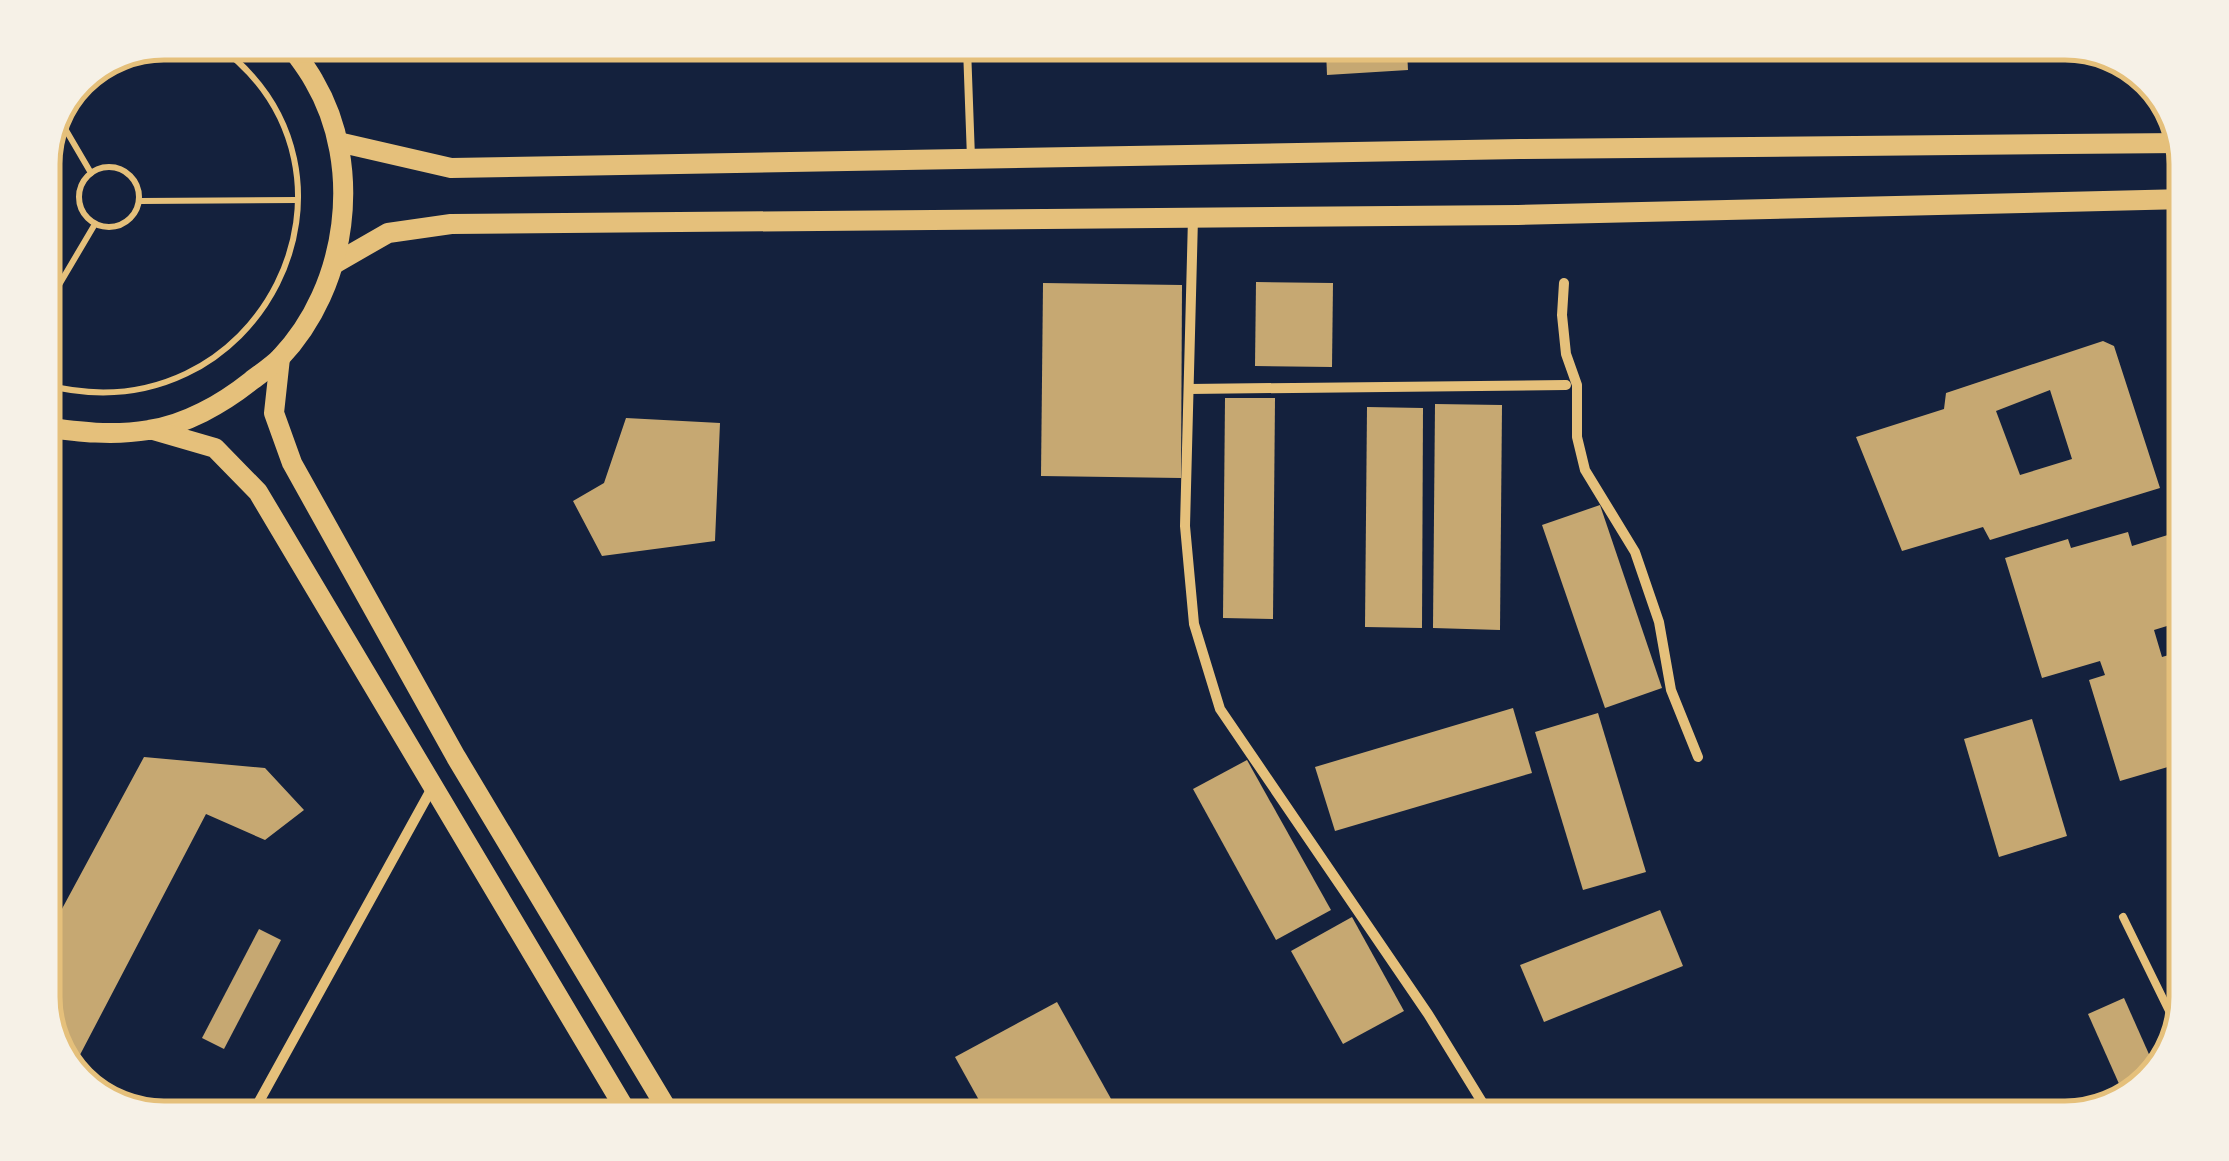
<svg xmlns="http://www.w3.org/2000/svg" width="2229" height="1161" viewBox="0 0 2229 1161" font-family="'DejaVu Sans',sans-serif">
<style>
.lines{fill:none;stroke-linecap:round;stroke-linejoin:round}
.stream{stroke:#0b132b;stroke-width:11}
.building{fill:#c6a872;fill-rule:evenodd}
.path{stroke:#e5c07b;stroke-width:6}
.service{stroke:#e5c07b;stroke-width:8}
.minor{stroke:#e5c07b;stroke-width:10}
.secondary{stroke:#e5c07b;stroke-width:20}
.rim{fill:none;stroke:#e5c07b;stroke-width:5}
</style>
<rect width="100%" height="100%" fill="#14213d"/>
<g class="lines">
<polyline class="stream" points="1554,52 1555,54"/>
</g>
<g class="building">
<polygon points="613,45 630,46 760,46 759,53 706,57 613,53"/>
<polygon points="1042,48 1094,49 1094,56 1043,58"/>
<polygon points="1326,50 1407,51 1408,70 1327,75"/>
<polygon points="1256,282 1333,283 1332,367 1255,366"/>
<polygon points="1043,283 1182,285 1181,478 1041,476"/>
<path d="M2103 341 2114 346 2160 488 1990 540 1983 527 1902 551 1856 437 1944 409 1946 393ZM2050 390 2072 459 2020 475 1996 411Z"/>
<polygon points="1225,398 1275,398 1273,619 1223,618"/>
<polygon points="1435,404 1502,405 1500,630 1433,628"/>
<polygon points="1367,407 1423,408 1422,628 1365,627"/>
<polygon points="626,418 720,423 715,541 602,556 573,501 604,483"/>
<polygon points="1600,505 1662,688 1605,708 1542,525"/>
<polygon points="2128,532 2132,546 2171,534 2181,567 2180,622 2154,630 2162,657 2179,652 2178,764 2120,781 2089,680 2105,675 2100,661 2042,678 2005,558 2068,539 2071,548"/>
<polygon points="1513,708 1532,773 1335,831 1315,767"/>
<polygon points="1598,713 1646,872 1583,890 1535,732"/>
<polygon points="2032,719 2067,836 1999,857 1964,739"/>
<polygon points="144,757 265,768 304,810 265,840 206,814 71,1072 63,1065 43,1005 43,944"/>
<polygon points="1247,760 1331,910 1276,940 1193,789"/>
<polygon points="1660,910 1683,966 1544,1022 1520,965"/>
<polygon points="1352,917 1404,1011 1343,1044 1291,951"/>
<polygon points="259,929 281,940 224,1049 202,1038"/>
<polygon points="2124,998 2156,1070 2120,1086 2088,1014"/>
<polygon points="1057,1002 1115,1106 1104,1112 985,1111 955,1057"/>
</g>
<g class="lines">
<g class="path">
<polyline points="60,120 91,173"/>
<circle cx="109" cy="197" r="30"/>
<polyline points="140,201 297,200"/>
<polyline points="43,312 95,224"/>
<path d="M43 384C259 443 394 171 215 43"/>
</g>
<g class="service">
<polyline points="967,48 971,158"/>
<polyline points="2123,917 2174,1021"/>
</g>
<g class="minor">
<polyline points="1193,218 1185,526 1194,624 1220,709 1428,1014 1490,1115"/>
<polyline points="1564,283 1562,315 1566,354 1577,385 1577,437 1585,470 1635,552 1659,622 1671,690 1698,757"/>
<polyline points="1189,389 1566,385"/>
<polyline points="256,1107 432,788"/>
</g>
<g class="secondary">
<polyline points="338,142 451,168 1520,149 2182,143"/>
<polyline points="334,264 388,233 451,224 1518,215 2186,199"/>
<polyline points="280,358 274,413 292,463 456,757 667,1109"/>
<path d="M43 427C79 432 112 436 149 430 185 425 222 404 251 381 260 374 272 366 280 358 348 287 364 166 314 81 307 68 297 56 288 43"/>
<polyline points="153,430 215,448 258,492 625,1109"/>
</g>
</g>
<path d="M0 0H2229V1161H0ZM164 60H2065A104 104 0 0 1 2169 164V997A104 104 0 0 1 2065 1101H164A104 104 0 0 1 60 997V164A104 104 0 0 1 164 60Z" fill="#f6f1e7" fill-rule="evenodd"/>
<path class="rim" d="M164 60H2065A104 104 0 0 1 2169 164V997A104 104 0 0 1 2065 1101H164A104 104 0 0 1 60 997V164A104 104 0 0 1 164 60Z"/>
</svg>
